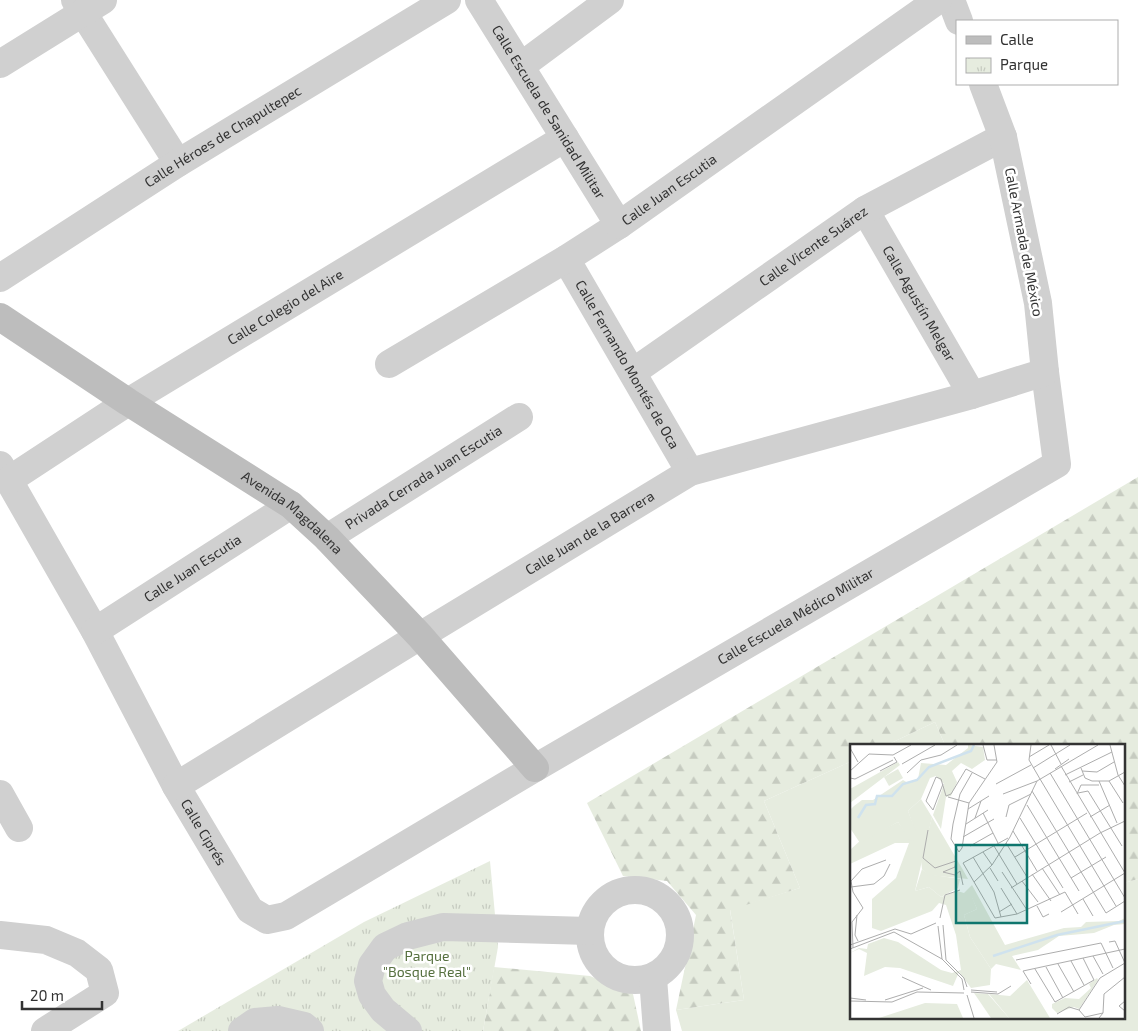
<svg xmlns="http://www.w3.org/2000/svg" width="1138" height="1031" viewBox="0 0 1138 1031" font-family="'Exo 2',sans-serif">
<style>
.grass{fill:#e6ecdf}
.forest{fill:url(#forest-firs)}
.park{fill:url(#park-tufts)}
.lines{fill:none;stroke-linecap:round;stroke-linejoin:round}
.minor{stroke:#d0d0d0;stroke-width:28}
.tertiary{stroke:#d0d0d0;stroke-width:28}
.secondary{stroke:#bdbdbd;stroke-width:28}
.labels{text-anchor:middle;stroke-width:5;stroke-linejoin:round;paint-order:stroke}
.street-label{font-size:14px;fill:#333;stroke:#fff}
.park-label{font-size:14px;fill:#56703f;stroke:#fff}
.inset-river{fill:none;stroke:#cfe2ee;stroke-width:2.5}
.inset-road{fill:none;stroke:#adadad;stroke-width:1}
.view{fill:#0f766e;fill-opacity:0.15;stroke:#0f766e;stroke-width:2.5}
.inset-edge{fill:none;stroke:#333;stroke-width:2.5}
</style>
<defs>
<pattern id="forest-firs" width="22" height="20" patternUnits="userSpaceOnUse" patternTransform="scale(1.25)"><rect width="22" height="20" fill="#e6ecdf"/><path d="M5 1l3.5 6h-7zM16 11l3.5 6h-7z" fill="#c6cbc0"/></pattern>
<pattern id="park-tufts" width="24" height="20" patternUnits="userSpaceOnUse" patternTransform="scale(1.25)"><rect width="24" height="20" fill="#e6ecdf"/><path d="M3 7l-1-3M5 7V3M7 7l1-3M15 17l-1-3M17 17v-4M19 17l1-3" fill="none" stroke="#c6cbc0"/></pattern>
</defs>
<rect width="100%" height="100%" fill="#fff"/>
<g class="grass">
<polygon points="935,722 945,745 887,745"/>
<polygon points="852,761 852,1017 1124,1017 1124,883 1138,879 1138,1031 682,1031 676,1010 744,1000 730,909 800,888 764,801"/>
</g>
<g class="forest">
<polygon points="1138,477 1138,879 1124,883 1124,745 945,745 935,722 887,745 852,745 852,761 764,801 800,888 730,910 744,1000 676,1010 696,915 667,881 623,876 587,803"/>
<polygon points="494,967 590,976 633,994 641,1031 483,1031"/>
</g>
<polygon class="park" points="490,861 498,947 483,1031 178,1031 364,922"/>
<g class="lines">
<g class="minor">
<polyline points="75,0 178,163"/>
<polyline points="951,0 959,21"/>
<polyline points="0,64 103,0"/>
<polyline points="521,66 610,0"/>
<path id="s1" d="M865 210 972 395"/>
<path id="s2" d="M566 259 690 472"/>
<path id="s3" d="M0 278 178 163 447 0"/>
<path id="s4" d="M389 364 566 259 619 225 938 0"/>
<path id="s5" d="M633 372 865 210 1003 137"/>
<path id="s6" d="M0 465 95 631 176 786 250 910 267 920 286 916 535 768 1057 464 1045 372 1038 303 1003 137 983 84"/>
<path id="s7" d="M9 480 128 402 565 138"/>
<path id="s8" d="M327 538 519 417"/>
<path id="s9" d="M95 631 291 505"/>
<path id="s10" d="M176 786 420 636 690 472 972 395 1045 372"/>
<polyline points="0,794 19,828"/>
<circle cx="635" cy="935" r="45"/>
<polyline points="0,935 46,940 77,953 99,970 105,993 45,1031"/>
<polyline points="653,978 657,1031"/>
<polyline points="242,1031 255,1022 278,1020 304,1026 310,1031"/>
<polyline points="408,1031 383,1010 372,995 368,981 372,965 385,947 408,936 443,927 589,931"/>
</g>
<path class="tertiary" id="s11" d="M479 0 619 225"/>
<path class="secondary" id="s12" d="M0 317 128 402 291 505 327 538 420 636 535 768"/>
</g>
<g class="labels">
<g class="street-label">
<text dy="5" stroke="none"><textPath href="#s11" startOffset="132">Calle Escuela de Sanidad Militar</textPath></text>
<text dy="5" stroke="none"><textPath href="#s3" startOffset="264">Calle Héroes de Chapultepec</textPath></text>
<text dy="5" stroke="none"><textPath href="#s4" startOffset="330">Calle Juan Escutia</textPath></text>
<text transform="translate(1024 242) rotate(79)" y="5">Calle Armada de México</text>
<text dy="5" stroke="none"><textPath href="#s5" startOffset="220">Calle Vicente Suárez</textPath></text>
<text dy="5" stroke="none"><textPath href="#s1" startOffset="108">Calle Agustín Melgar</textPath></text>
<text dy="5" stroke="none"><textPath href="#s7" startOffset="326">Calle Colegio del Aire</textPath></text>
<text dy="5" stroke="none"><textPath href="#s2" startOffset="122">Calle Fernando Montés de Oca</textPath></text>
<text dy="5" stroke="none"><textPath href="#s8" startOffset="114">Privada Cerrada Juan Escutia</textPath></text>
<text dy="5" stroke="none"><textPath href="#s12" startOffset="352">Avenida Magdalena</textPath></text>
<text dy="5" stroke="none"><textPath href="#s10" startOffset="485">Calle Juan de la Barrera</textPath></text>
<text dy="5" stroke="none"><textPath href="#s9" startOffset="116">Calle Juan Escutia</textPath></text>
<text dy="5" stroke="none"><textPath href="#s6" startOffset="1141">Calle Escuela Médico Militar</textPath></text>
<text dy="5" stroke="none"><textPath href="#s6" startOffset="420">Calle Ciprés</textPath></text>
</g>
<g class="park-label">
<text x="427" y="961">Parque<tspan x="427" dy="16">"Bosque Real"</tspan></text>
</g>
</g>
<g transform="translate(850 744)">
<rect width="275" height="275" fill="#fff"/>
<path d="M48 25 53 34 39 42 34 33ZM71 55 82 73 65 147 79 143 91 153 107 147 122 153 127 165 114 171 120 193 141 225 140 241 121 244 109 228 103 242 50 224 35 223 14 232 17 209 9 205 0 209 9 204 17 205 18 200 34 194 48 198 91 226 102 229 111 226 106 191 96 161 89 159 82 167 31 187 22 184V155L46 134 59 99H45L0 120V106L11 96 48 78 57 90 63 81 58 67ZM124 249 138 250 159 274H141ZM75 259 107 260 113 274H29Z" fill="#e6ecdf"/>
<path d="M118 1 133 3 135 16 122 25 111 19 102 27 107 38 101 52 96 53 91 85 83 71 94 40 86 32 80 34 71 55 58 67 66 87 65 96 60 97 48 78 10 99 0 84V66L4 62 12 56H23L53 36 58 39 68 35 71 19 96 21 118 4ZM48 18 50 21 0 59V45ZM72 125 77 130 110 135 108 144 91 153 79 143 65 147ZM122 141 155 201 214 184 231 183 236 178 269 177 275 174V180L264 181 244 189 209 192 188 206 162 212 171 226 146 220 141 225 120 193 114 171 127 165 122 154 116 156 114 151 108 152 107 147 114 149ZM177 236 200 274H159L139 250 160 252Z" fill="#e6ecdf"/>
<path d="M82 73 113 126 118 135 77 131 72 125 71 116ZM247 234 248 236 229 265 224 263 207 269 202 264V260L215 254 229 255 241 244 239 240Z" fill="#e6ecdf"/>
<path class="inset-river" d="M8 74 16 61 25 60 27 52H42L53 40 67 36 79 23 121 7 124 1M143 212 207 191 275 177"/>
<path class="inset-road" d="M133 1 137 16H147M181 1 179 16 190 35M201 1 211 20M260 1 268 31 275 42M0 4 8 18M19 10 43 11 61 1M179 13 199 1M52 20 85 1M211 22 275 129M183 24 220 1M231 24 235 34 242 37H259L275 28M205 25 219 15M0 27 19 10M30 27 47 18 44 13M232 27 247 28 264 18M57 29 71 16 91 11 107 1M122 29 110 50 103 80 101 95 109 108 112 104 119 59 147 18 144 1M200 29 275 154M215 31 262 8M0 34 5 35 43 16M190 35 266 162M249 37 267 79M259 37 273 59M219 38 233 31M93 40 83 66 76 57 86 33 91 35 96 52M146 40 181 21M182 47 256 169 275 157M228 49 238 47 272 102M153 50 187 37M227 50 231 41H249M96 52 101 50 116 25 135 35M98 53 119 59M177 61 229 147M118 65 139 52M133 69 148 99M156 73 159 61 181 50M240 73 260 61M125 74 131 57M170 74 213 144M116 80 138 66M78 86 73 114 85 124M163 87 187 127M113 93 144 75M158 94 113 119 145 174 167 170 215 148 228 170M156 99 177 133M120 102 143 89M144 102 167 140M133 108 142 121M123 113 144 148 151 173M165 113 237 69M85 124 106 117 105 123 93 128 105 131 110 127 113 141M140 124 148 137M192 124 210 151M152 128 177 166M182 130 201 157M221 134 256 113M172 137 188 158M124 138 142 121 160 93 187 37 248 1M1 143 24 140 34 132 40 120M151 144 167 170M161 144 250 89 275 77M233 155 243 172M187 162 193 173 199 170M149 168 162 160M211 168 275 129M7 171 5 191 8 197M90 174 95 151 110 146M93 181 96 216 114 234 117 243M88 182 92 215 112 235 114 246M61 190 86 179M259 198 265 197 275 219M0 201 45 185 61 190M3 204 2 178 13 164 3 148 1 137 12 125 36 116M0 205 44 188 92 215M243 212 253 230M166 216 251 199 263 224M221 217 234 241M208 220 224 248M196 223 213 254M185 225 205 258 244 236 233 214M52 233 81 246M181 240 173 227 275 205M121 246 147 248M121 248 148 250 161 242M117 251 124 274M0 254 16 256M35 256 73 244M0 257 42 258 67 248 114 249M275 257 269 262 275 267M229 266 250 234 275 219M207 270 219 263 229 266 235 273 253 269M249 274 253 269 254 250 275 233"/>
<path class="view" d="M106 101H177V179H106Z"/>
<rect width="275" height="275" class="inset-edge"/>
</g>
<rect x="956" y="20" width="162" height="65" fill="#ffffff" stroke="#adadad"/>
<rect x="966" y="36" width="25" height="8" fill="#bdbdbd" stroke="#adadad"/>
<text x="1000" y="45" font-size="15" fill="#333333">Calle</text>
<rect x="966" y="58" width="25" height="15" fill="url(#park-tufts)" stroke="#adadad"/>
<text x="1000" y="70" font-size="15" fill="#333333">Parque</text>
<path d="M22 1001v8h80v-8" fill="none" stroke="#333333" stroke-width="2.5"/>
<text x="30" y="1001" font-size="15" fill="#333333" stroke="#ffffff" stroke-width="4" paint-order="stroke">20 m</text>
</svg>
